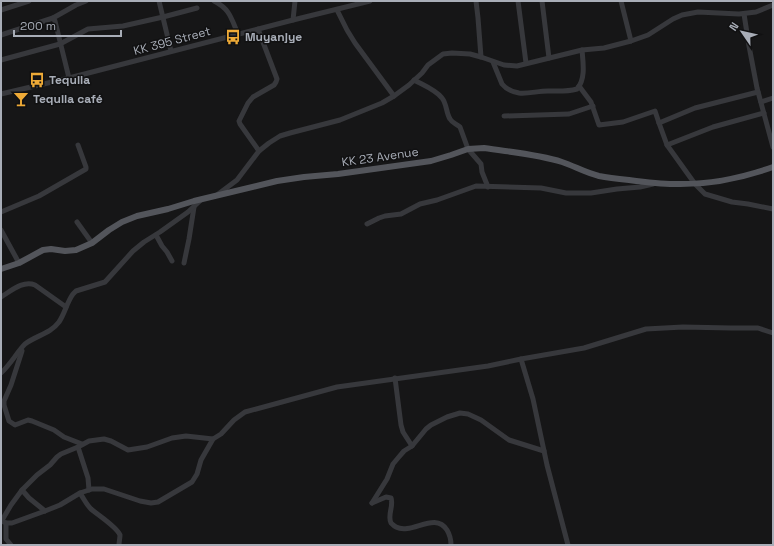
<svg xmlns="http://www.w3.org/2000/svg" width="774" height="546" viewBox="0 0 774 546" font-family="'Space Grotesk',sans-serif">
<style>
.lines{fill:none;stroke-linecap:round;stroke-linejoin:round}
.minor{stroke:#37383c;stroke-width:5}
.major{stroke:#53555b;stroke-width:6}
.labels{text-anchor:middle;stroke-width:3;stroke-linejoin:round;paint-order:stroke}
.poi-label{font-size:12px;font-weight:bold;fill:#a8adb7;stroke:#111112;text-anchor:start}
.street-label{font-size:12px;fill:#a8adb7;stroke:#111112}
</style>
<rect width="100%" height="100%" fill="#161617"/>
<g class="lines">
<g class="minor">
<polyline points="159,1 171,51"/>
<path d="M214 1C230 9 231 18 238 34"/>
<polyline points="476,1 478,18 481,57"/>
<polyline points="518,1 526,63"/>
<polyline points="542,1 549,58"/>
<polyline points="621,1 631,41"/>
<polyline points="1,10 29,1"/>
<polyline points="337,10 347,30 355,43 394,96"/>
<polyline points="744,14 749,46 757,88 773,147"/>
<polyline points="53,18 76,5 86,1"/>
<polyline points="293,20 295,1"/>
<polyline points="258,29 277,79 276,82 274,85 253,97 248,103 239,121 240,124 259,151"/>
<polyline points="1,35 53,18 55,21 69,78"/>
<polyline points="1,60 60,44 88,29 123,26 163,17 197,8"/>
<path d="M493 62 502 84C506 89 513 92 519 93 528 94 538 91 548 91 558 91 566 92 577 89 586 79 583 62 582 50"/>
<path d="M414 80C423 85 436 90 442 98 447 104 446 113 450 119 452 123 457 124 460 127L468 149 481 164 482 172 488 187"/>
<polyline points="579,86 591,102 599,125 623,122 655,111 659,123 667,145 695,184 705,194 732,202 748,204 773,209"/>
<polyline points="1,94 69,78 293,20 370,1"/>
<polyline points="761,102 773,98"/>
<polyline points="504,116 569,114 593,106"/>
<polyline points="659,123 695,108 758,92"/>
<polyline points="667,145 713,127 764,113"/>
<polyline points="217,195 237,180 259,151 269,143 280,136 290,133 340,120 382,103 394,96 409,85 422,73 428,65 443,54 452,53 470,54 481,57 504,65 517,66 582,50 604,48 631,41 648,35 673,19 682,15 698,12 739,14 756,12 773,5"/>
<polyline points="1,212 39,196 86,169 86,167 78,145"/>
<polyline points="77,222 92,243"/>
<polyline points="367,224 379,218 385,216 401,214 420,204 437,200 476,186 541,188 566,193 591,193 617,189 640,187 653,184"/>
<polyline points="1,230 19,263"/>
<polyline points="156,235 162,246 167,252 172,261"/>
<polyline points="184,263 189,239 194,207"/>
<path d="M1 297C11 291 23 280 35 285L66 307"/>
<polyline points="22,351 11,385 4,401 4,405 9,421 15,425 28,420 32,421 54,430 64,437 82,444"/>
<polyline points="521,359 584,348 646,329 683,327 731,328 758,328 773,333"/>
<path d="M1 373C11 364 17 352 25 344 37 335 50 334 59 322 65 313 67 302 73 294L76 291 105 282 133 251 144 242 160 232 188 212 202 199"/>
<polyline points="395,378 401,425 403,432 412,446"/>
<polyline points="78,447 88,478 89,490"/>
<polyline points="22,490 29,498 45,511"/>
<path d="M80 493C84 499 86 504 91 509 98 515 117 527 120 535 120 538 119 542 119 545"/>
<polyline points="372,503 387,479 393,464 398,458 404,451 412,446 426,429 431,425 447,417 460,413 468,414 481,420 509,440 544,451"/>
<path d="M372 503 386 497 391 498C394 506 387 515 391 523 392 524 394 526 396 527 412 535 435 511 447 530 450 535 451 539 451 545"/>
<polyline points="2,521 6,523 12,523 45,511 60,505 80,493 92,489 104,489 140,501 151,503 158,502 192,482 197,474 201,460 213,439"/>
<polyline points="1,522 11,505 22,490 37,475 50,465 57,457 61,454 78,447 89,441 104,439 111,441 128,450 147,447 172,438 186,436 213,439 221,434 234,420 245,412 337,387 488,366 521,359 533,399 547,465 568,545"/>
<polyline points="6,523 6,539 11,545"/>
</g>
<path class="major" d="M1 269 19 263 43 250 51 249 65 251 76 250 92 243 109 230 122 222 137 216 168 209 194 201 277 181 304 177 338 174 431 161 451 155 468 149 484 148C509 152 537 154 562 162 574 166 586 173 599 176 609 178 619 179 629 180 644 182 659 184 674 184 708 185 742 178 773 167"/>
</g>
<defs>
<g id="bus-bare" transform="scale(1.2)"><path d="M-5-6H5V4H4V6H2V4H-2V6H-4V4H-5ZM-3.5-4V0h7V-4ZM-3.5 1.2v1.5H-2V1.2ZM2 1.2v1.5H3.5V1.2Z" fill="#eeaa37" stroke="#111112" stroke-width="2.5" paint-order="stroke"/></g>
<g id="bar-bare" transform="scale(1.2)"><path d="M-6-5H6L.8 .8V4.5H3.5V6h-7V4.5H-.8V.8Z" fill="#eeaa37" stroke="#111112" stroke-width="2.5" paint-order="stroke"/></g>
</defs>
<g fill-rule="evenodd">
<use href="#bus-bare" x="233" y="37"/>
<use href="#bus-bare" x="37" y="80"/>
<use href="#bar-bare" x="21" y="99"/>
</g>
<g class="labels">
<g class="poi-label">
<text x="245" y="41">Muyanjye</text>
<text x="49" y="84">Tequila</text>
<text x="33" y="103">Tequila café</text>
</g>
<g class="street-label">
<text transform="translate(172 41) rotate(-15)" y="4">KK 395 Street</text>
<text transform="translate(380 157) rotate(-8)" y="4">KK 23 Avenue</text>
</g>
</g>
<rect width="774" height="546" fill="none" stroke="#a8adb7" stroke-width="4"/>
<g transform="translate(742 32) rotate(304)" stroke="#111112" stroke-width="3" paint-order="stroke">
<path d="M0-3L7 15L0 10L-7 15Z" fill="#a8adb7"/>
<text y="-6" font-size="11" font-weight="bold" text-anchor="middle" fill="#a8adb7">N</text>
</g>
<path d="M14 30v6h107v-6" fill="none" stroke="#a8adb7" stroke-width="2"/>
<text x="20" y="30" font-size="12" fill="#a8adb7" stroke="#111112" stroke-width="3" paint-order="stroke">200 m</text>
</svg>
